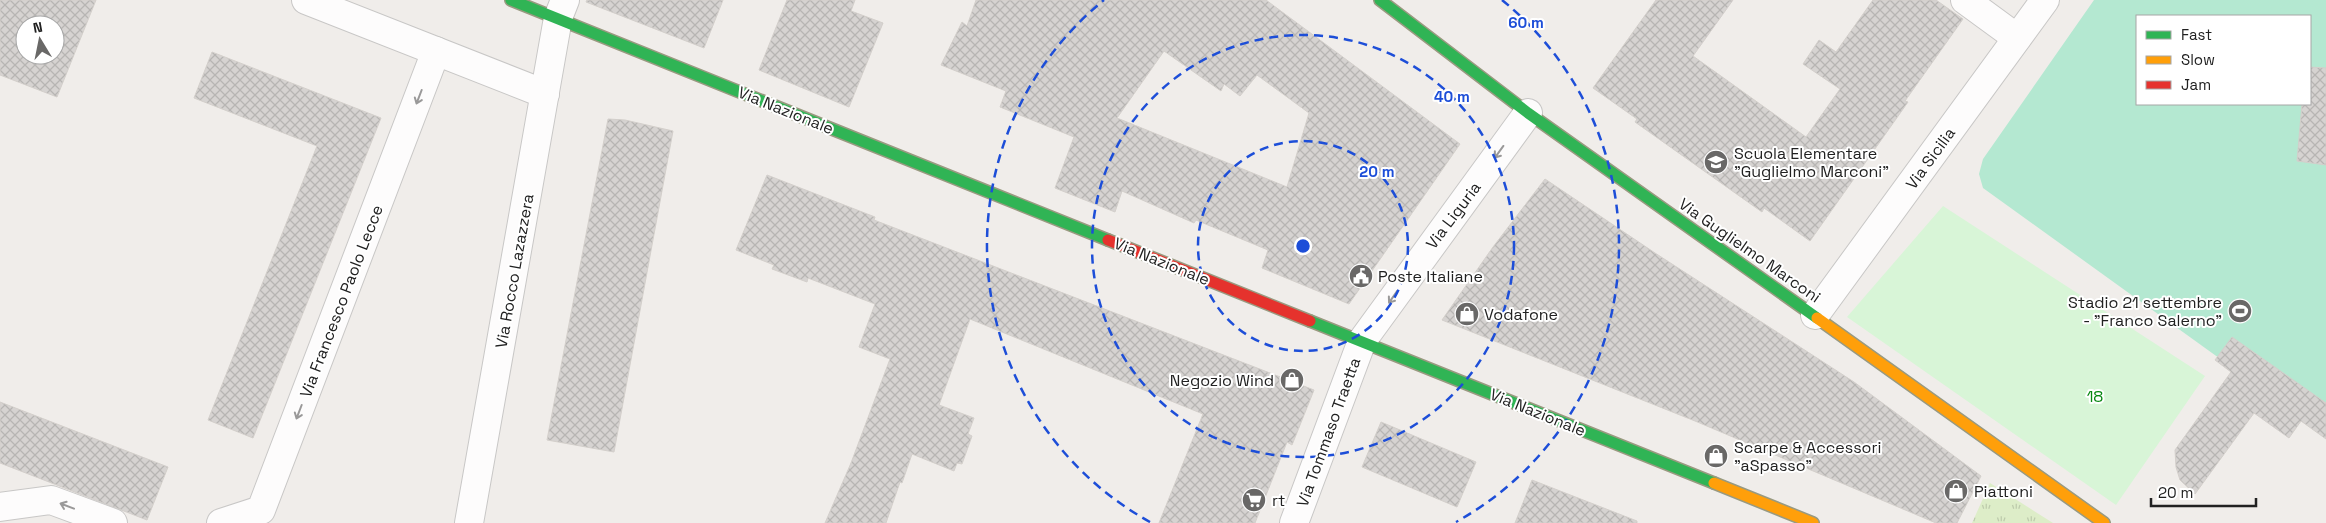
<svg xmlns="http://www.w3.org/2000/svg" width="2326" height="523" viewBox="0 0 2326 523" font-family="'Space Grotesk',sans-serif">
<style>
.grass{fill:url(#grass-tufts)}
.park{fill:#d8f5d7}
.pitch{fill:#b4e8d1;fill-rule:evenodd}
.building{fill:url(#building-cross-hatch);stroke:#d3cfcb;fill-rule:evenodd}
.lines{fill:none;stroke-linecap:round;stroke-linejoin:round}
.street-casing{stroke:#c8c7c6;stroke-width:30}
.fast-casing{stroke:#999a80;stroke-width:14}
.slow-casing{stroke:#999a80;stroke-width:14}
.jam-casing{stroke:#999a80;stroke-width:14}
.street{stroke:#fdfcfc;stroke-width:28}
.fast{stroke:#30b455;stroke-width:11}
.slow{stroke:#ff9f0a;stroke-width:11}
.jam{stroke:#e5322d;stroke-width:11}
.oneway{stroke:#9a9999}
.ring{fill:none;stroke:#1d4ed8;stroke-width:2.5;stroke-dasharray:9 6}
.labels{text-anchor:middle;stroke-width:4;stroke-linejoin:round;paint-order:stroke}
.street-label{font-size:16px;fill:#212121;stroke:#fff}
.poi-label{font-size:16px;fill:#212121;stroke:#fff;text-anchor:start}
.park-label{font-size:16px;fill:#078711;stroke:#fff}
.centre{fill:#1d4ed8;stroke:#fff;stroke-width:2.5}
.ring-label{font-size:15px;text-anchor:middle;font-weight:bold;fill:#1d4ed8;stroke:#fff;stroke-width:4;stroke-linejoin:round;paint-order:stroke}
</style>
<defs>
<pattern id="grass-tufts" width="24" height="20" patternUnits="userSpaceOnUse" patternTransform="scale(1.25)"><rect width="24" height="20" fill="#ddedc8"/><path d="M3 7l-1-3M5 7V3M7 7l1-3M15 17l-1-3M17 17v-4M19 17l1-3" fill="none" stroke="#bdcbac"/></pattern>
<pattern id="building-cross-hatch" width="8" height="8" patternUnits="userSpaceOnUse" patternTransform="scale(1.25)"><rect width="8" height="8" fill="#d6d3d1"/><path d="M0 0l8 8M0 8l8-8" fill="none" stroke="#b7b5b3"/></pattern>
</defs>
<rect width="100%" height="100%" fill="#f0edea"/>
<polygon class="grass" points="1990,483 2053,523 1972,523"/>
<polygon class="park" points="1943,206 2205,376 2116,505 1847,317"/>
<path class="pitch" d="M2094 0H2326V435L1983 188 1979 174 1983 159ZM2137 16H2310V104H2137Z"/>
<g class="building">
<path d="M0 0H96L57 97 0 75ZM25 25H55V55H25Z"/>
<polygon points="587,0 723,0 704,48 586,2"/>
<polygon points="787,0 855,0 851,11 883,23 849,107 759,70"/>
<path d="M976 0H1266L1460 144 1349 304 1262 268 1268 250 1196 220 1194 223 1122 191 1115 212 1055 188 1074 137 1000 107 1006 91 941 65 962 22 967 26ZM1164 51 1221 91 1224 84 1240 96 1257 75 1309 113 1287 187 1117 118Z"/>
<polygon points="1656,0 1733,0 1693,56 1806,137 1840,89 1803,64 1819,40 1836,52 1873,0 1936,0 1963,19 1905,101 1908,102 1810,241 1764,208 1762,212 1635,122 1637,119 1593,88"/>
<polygon points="212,52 381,118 253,438 208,420 317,146 194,98"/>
<polygon points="2310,67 2326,68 2326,165 2297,161 2302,104 2310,104"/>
<polygon points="608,119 625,120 673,131 614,452 547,440"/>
<polygon points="767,175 875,217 874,220 1314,390 1292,445 1287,442 1255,523 1159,523 1203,414 970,319 939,405 974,418 968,434 972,436 962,464 957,463 954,471 912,454 902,483 900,482 886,523 825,523 851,463 890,359 859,347 875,304 808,278 807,282 772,269 774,265 736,250"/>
<polygon points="1545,179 1655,253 1854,382 1981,476 1957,523 1936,523 1695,421 1442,320 1493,247"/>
<polygon points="2232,337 2326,403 2326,439 2301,421 2289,438 2254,413 2195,494 2180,480 2176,467 2175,450 2231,372 2215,360"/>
<polygon points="0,402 168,467 147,520 0,463"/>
<polygon points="1381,422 1476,462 1457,507 1362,467"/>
<polygon points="1532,480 1637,521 1637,523 1515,523"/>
</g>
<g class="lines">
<g class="street-casing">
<g id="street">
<polyline points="306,0 545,94"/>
<polyline points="1965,0 2017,38"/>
<polyline points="1815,315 2045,0"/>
<polyline points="0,507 51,500 113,523"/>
<polyline points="221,523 261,510 436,51"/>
<polyline points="469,523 558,18 565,0"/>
<polyline points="1294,523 1362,341 1528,113"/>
</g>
</g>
<g class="fast-casing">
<g id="fast">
<polyline points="511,0 1108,240"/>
<polyline points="1380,0 1528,113 1817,318"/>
<polyline points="1310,321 1714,483"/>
</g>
</g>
<g class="slow-casing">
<g id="slow">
<polyline points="1817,318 2104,523"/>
<polyline points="1714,483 1813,523"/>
</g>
</g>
<g class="jam-casing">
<polyline id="jam" points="1108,240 1310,321"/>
</g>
<use href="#street" class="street"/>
<use href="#fast" class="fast"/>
<use href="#slow" class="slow"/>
<use href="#jam" class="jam"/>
</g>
<defs><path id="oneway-shaft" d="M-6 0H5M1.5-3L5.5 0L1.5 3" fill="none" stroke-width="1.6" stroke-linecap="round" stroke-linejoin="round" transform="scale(1.25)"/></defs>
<g class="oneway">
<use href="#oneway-shaft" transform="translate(419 97) rotate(111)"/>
<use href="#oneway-shaft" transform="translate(1499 152) rotate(126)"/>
<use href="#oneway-shaft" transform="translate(1393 297) rotate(125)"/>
<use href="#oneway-shaft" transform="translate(299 412) rotate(111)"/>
<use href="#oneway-shaft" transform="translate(67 506) rotate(-159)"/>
</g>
<g class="ring">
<circle cx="1303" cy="246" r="105"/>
<circle cx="1303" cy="246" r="211"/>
<path d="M1150 522A316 316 0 0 1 1104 0M1502 0A316 316 0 0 1 1456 522"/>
</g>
<defs>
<g id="school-disc" transform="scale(1.25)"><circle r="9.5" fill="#696867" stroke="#fff"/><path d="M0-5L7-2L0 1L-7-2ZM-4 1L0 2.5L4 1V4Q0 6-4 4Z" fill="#fff"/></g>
<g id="civic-disc" transform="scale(1.25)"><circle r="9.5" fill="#696867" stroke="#fff"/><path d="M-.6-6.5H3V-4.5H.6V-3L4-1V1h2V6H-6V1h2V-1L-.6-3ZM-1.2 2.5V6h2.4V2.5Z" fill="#fff"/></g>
<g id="stadium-disc" transform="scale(1.25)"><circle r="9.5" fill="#696867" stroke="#fff"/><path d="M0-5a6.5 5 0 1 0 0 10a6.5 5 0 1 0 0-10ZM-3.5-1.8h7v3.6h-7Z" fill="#fff"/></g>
<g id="shop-disc" transform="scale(1.25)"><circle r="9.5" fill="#696867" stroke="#fff"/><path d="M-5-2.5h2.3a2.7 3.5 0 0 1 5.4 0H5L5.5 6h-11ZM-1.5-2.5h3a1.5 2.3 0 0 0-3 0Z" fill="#fff"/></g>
<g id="supermarket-disc" transform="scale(1.25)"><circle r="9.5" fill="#696867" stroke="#fff"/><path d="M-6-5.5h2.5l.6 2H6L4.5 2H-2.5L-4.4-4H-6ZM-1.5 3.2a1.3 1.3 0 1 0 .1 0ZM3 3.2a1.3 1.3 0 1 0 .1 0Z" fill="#fff"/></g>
</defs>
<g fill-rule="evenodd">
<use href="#school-disc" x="1716" y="162"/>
<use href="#civic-disc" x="1361" y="276"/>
<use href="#stadium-disc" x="2240" y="311"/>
<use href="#shop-disc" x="1467" y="314"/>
<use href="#shop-disc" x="1292" y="380"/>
<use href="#shop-disc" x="1716" y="456"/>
<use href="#shop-disc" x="1956" y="491"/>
<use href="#supermarket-disc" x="1254" y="500"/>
</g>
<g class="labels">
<g class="street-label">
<text transform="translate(786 110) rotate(22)" y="6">Via Nazionale</text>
<text transform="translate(1930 158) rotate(-54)" y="6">Via Sicilia</text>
<text transform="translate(1453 215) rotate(-53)" y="6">Via Liguria</text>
<text transform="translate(1750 250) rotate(35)" y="6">Via Guglielmo Marconi</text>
<text transform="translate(1162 261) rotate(22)" y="6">Via Nazionale</text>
<text transform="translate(514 271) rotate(-80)" y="6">Via Rocco Lazazzera</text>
<text transform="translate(341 301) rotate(-69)" y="6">Via Francesco Paolo Lecce</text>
<text transform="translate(1538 412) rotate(22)" y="6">Via Nazionale</text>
<text transform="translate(1328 432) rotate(-70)" y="6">Via Tommaso Traetta</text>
</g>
<g class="poi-label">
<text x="1734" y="159">Scuola Elementare<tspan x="1734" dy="18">"Guglielmo Marconi"</tspan></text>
<text x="1378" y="282">Poste Italiane</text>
<text x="2222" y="308" text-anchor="end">Stadio 21 settembre<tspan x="2222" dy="18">- "Franco Salerno"</tspan></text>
<text x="1484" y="320">Vodafone</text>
<text x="1274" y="386" text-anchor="end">Negozio Wind</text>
<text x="1734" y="453">Scarpe &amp; Accessori<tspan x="1734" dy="18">"aSpasso"</tspan></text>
<text x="1974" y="497">Piattoni</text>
<text x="1272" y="506">rt</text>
</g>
<g class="park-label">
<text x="2095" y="402">18</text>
</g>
</g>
<circle cx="1303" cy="246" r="8" class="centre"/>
<g class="ring-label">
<text x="1526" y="28">60 m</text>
<text x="1452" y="102">40 m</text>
<text x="1377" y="177">20 m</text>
</g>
<rect x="2136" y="15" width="175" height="90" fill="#ffffff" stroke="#a6a6a6"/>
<rect x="2146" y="31" width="25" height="8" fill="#30b455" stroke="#a6a6a6"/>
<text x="2181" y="40" font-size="15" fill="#212121">Fast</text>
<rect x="2146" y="56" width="25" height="8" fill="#ff9f0a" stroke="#a6a6a6"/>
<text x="2181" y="65" font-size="15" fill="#212121">Slow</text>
<rect x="2146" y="81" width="25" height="8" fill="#e5322d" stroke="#a6a6a6"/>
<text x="2181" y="90" font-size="15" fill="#212121">Jam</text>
<g transform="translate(40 40) rotate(350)"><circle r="24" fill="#ffffff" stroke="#a6a6a6"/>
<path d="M0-4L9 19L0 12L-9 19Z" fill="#696867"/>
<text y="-8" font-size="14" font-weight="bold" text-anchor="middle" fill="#212121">N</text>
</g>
<path d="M2151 498v8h105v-8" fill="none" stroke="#212121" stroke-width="2.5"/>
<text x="2158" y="498" font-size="15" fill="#212121" stroke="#ffffff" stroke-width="4" paint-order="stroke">20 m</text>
</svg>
